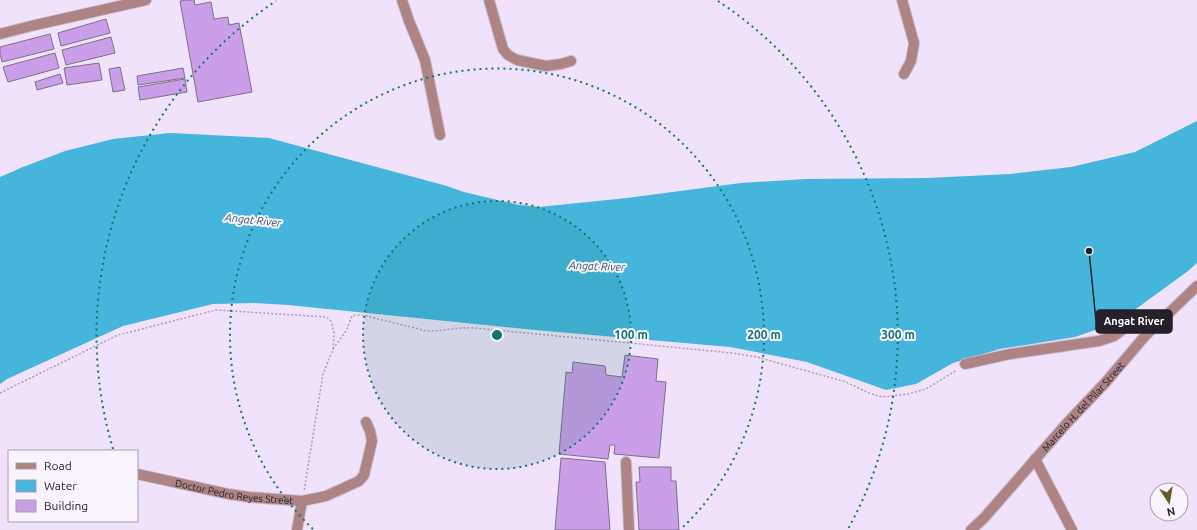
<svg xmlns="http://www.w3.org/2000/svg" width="1197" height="530" viewBox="0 0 1197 530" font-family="Ubuntu,sans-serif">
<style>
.water{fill:#45b5db}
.building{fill:#ca9ee9;stroke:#7c7085}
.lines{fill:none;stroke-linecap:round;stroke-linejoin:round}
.minor-casing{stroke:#cbbfd4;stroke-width:12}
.path{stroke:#a89eb0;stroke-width:1.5;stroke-dasharray:2 2;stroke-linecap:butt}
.minor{stroke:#ad8383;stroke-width:10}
.ring{fill:none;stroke:#0f766e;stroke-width:2;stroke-dasharray:2 4}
.labels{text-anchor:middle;stroke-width:4;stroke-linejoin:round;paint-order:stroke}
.street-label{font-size:10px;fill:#252029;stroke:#f9f3fd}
.water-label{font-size:11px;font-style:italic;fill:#2a5869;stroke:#f9f3fd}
.centre{fill:#0f766e;stroke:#f9f3fd;stroke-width:2}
.ring-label{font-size:12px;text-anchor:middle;font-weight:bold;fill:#0f766e;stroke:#f9f3fd;stroke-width:4;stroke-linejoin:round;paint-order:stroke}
.leader{fill:none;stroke:#252029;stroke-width:1.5}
.callout-dot{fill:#252029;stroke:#f9f3fd;stroke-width:1.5}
.callout{fill:#252029;stroke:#252029;stroke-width:1.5}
.callout-label{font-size:11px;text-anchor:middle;font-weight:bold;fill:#fff}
</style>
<rect width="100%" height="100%" fill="#f0e2fa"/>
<polygon class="water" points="1197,121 1197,263 1188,271 1118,322 1075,337 1000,349 953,363 916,384 886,390 807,362 730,347 535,330 288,305 255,303 213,304 123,326 7,379 0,384 0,177 23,167 65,151 113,139 170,133 269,138 447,186 464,192 518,205 539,207 627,198 741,183 806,179 927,178 1010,174 1071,167 1135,152"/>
<g class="building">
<polygon points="186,0 194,0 195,5 211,2 214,19 228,17 229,25 239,23 252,92 198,102 180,1"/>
<polygon points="106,19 110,33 61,46 58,33"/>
<polygon points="50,34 54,49 2,62 0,54 0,47"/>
<polygon points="111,37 115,53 66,65 62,50"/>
<polygon points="55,53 59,68 8,82 3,67"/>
<polygon points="99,63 102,80 67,85 64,68"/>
<polygon points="120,67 125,90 113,92 109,69"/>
<polygon points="183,68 185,78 138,85 137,76"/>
<polygon points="60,74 63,83 37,90 35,82"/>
<polygon points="185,79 187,92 140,100 138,87"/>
<polygon points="625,355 658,359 656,381 666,382 659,458 614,454 615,445 610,445 608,459 559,454 566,372 572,373 573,362 605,366 606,375 622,377"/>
<polygon points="561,458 605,462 610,530 555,530"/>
<polygon points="639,467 671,467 671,481 676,481 679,530 639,530 636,482 640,482"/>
</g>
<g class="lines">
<g class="minor-casing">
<g id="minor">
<polyline points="402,0 409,21 425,60 440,135"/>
<polyline points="489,0 503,49 508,55 517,60 546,66 561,64 571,61"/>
<polyline points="902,0 914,43 911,61 904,74"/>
<polyline points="0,34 31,26 146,0"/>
<polyline points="965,364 1010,354 1099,341 1114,336 1138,318 1147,317 1160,321"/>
<polyline points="1035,459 1072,530"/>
<polyline points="626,462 629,530"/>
<path id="s1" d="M137 474 228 494 249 497 302 501 326 496 359 481 364 475 372 441 370 431 366 422"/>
<polyline points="297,530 302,501"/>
<path id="s2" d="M971 530 984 518 1067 423 1105 383 1145 336 1197 286"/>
</g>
</g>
<g class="path">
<path d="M333 349 346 331 352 316 357 315H362L427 331C443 331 458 327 475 328L732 353 757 357 846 382 869 393 882 397 908 394 926 389 957 370"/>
<polyline points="0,393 118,335 216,310 326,317 331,321 334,333 333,349 323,374 304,491"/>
</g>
<use href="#minor" class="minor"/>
</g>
<circle cx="497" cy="335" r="134" fill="#0f766e" fill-opacity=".12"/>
<g class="ring">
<circle cx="497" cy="335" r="134"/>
<path d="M313 529A267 267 0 1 1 681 529"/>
<path d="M113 449A401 401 0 0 1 276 1M718 1A401 401 0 0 1 848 529"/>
</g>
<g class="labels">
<g class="street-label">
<text dy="4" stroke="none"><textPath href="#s2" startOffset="167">Marcelo H. del Pilar Street</textPath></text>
<text dy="4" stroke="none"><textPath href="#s1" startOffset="99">Doctor Pedro Reyes Street</textPath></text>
</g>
<g class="water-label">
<text transform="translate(253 220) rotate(6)" y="4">Angat River</text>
<text transform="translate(597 266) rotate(2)" y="4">Angat River</text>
</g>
</g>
<circle cx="497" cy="335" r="6" class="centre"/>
<g class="ring-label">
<text x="631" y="339">100 m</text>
<text x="764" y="339">200 m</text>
<text x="898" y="339">300 m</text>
</g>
<path class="leader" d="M1089 251L1096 321"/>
<circle class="callout-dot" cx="1089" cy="251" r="4"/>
<rect class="callout" x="1096" y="310" width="76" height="23" rx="4"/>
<g class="callout-label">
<text x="1134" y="325">Angat River</text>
</g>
<rect x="8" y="450" width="130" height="72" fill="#f9f3fd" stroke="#a49fa8"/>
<rect x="16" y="463" width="20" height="6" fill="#ad8383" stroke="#a49fa8"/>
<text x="44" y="470" font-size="12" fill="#252029">Road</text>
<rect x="16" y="480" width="20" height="12" fill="#45b5db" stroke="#a49fa8"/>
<text x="44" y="490" font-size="12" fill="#252029">Water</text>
<rect x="16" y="500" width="20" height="12" fill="#ca9ee9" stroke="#a49fa8"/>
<text x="44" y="510" font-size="12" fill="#252029">Building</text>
<g transform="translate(1169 502) rotate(168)"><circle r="19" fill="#f9f3fd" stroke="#a49fa8"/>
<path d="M0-3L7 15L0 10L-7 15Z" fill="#6a5927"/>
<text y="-6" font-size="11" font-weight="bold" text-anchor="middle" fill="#252029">N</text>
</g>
</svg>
